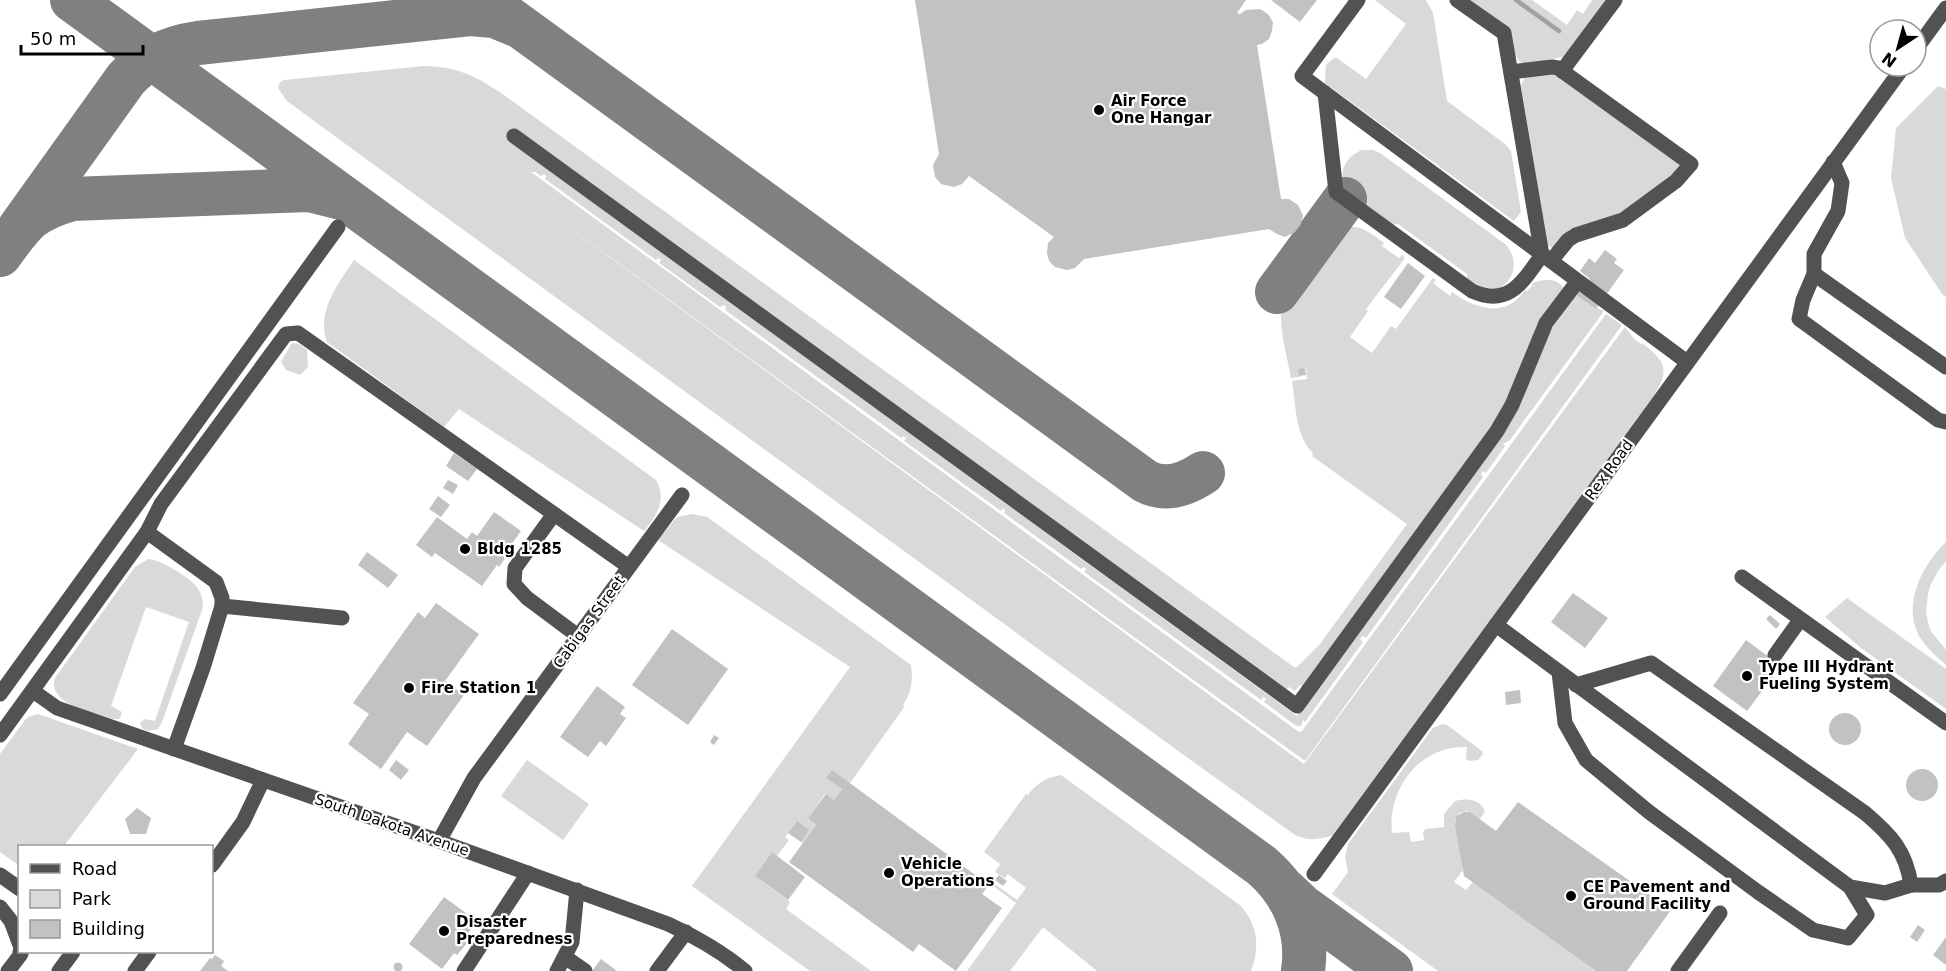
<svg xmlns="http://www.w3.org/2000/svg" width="1946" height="971" viewBox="0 0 1946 971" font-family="'DejaVu Sans',sans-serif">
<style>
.green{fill:#d9d9d9}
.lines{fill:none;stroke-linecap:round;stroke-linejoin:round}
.stream{stroke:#a0a0a0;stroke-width:4.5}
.taxiway{stroke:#808080;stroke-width:44}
.building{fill:#c2c2c2}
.minor{stroke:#525252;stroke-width:15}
.poi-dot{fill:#000;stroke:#fff;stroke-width:2}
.labels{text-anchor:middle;stroke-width:4.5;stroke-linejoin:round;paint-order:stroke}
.poi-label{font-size:15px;font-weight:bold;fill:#000;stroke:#fff;text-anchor:start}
.street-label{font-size:15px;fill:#000;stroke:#fff}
</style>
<rect width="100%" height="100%" fill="#fff"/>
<g class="green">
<polygon points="1375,0 1426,0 1433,13 1447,101 1505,144 1511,151 1521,212 1514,221 1325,83 1326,65 1334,58 1337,58 1366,79 1406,24"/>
<polygon points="1462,0 1532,0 1567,25 1577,10 1583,14 1592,0 1609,0 1563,57 1525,64 1520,62 1513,52"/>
<path d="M424 66C457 67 474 75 501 93L1294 667H1297L1320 644 1407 524 1312 456 1313 453C1295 436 1296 405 1292 381L1307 379 1306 368 1299 369 1300 377 1291 378C1288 359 1278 328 1282 309 1285 296 1322 250 1332 236H1336L1339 232 1338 231C1357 221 1369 232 1384 243L1382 246 1399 258 1402 255 1405 258 1366 309 1368 311 1350 337 1372 353 1391 326 1396 329 1433 278 1436 280 1433 283 1450 296 1452 292C1475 309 1506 319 1525 290L1527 291 1532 286V283C1543 279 1558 277 1564 289L1504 411 1304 688 1300 685 1295 691 1289 687 1285 692 510 142 1297 716 1493 448 1551 330 1576 295C1586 302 1594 307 1604 311L1510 440 1503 444 1505 446 1486 473 1483 471 1481 474 1483 477 1366 638 1363 636 1360 639 1363 642 1305 722 1303 720 1301 726H1296L1264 702 1266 699 1263 697 1261 700 1084 572 1086 569 1084 567 1081 569 1004 513 1005 511 1003 508 1001 511 904 441 906 438 903 436 901 438 725 310 726 307 724 305 720 307 659 263 661 260 659 258 656 260 545 179 546 176 544 174 541 176 535 172H531L1299 732 1302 731 1606 314 1622 325 1305 761 519 191 1304 764 1625 327 1635 340 1641 344 1642 343C1666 362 1670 369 1654 395L1333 835C1319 840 1309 841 1295 835L1177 750 362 156 287 101 278 88 280 82 284 80Z"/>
<polygon points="1550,74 1561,78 1684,167 1620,217 1552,248 1547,245 1521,85 1525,77"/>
<polygon points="1938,86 1946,89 1946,297 1942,294 1905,238 1891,178 1896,128"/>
<path d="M1362 150H1373L1380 153 1505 244C1525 265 1508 298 1479 287 1475 286 1471 282 1467 280V274L1398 224 1392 225 1348 193C1336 176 1344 157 1362 150Z"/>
<path d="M354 260 656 480C667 499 657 516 644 531L459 409 444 427 327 342C316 312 338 284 354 260Z"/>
<polygon points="294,343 299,344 307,350 308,367 300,375 286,370 281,362 291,344"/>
<path d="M693 514 707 517 717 524 911 665C913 680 912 692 903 705L905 706 850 783 831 771 827 778 842 789 834 800 825 794 808 818 816 825 803 843 801 842 797 821 785 837 789 840 777 856 772 852 755 876 790 902 786 909 871 971H810L692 886 850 667 658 540 677 517Z"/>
<path d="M1946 542V561L1938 571 1930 586 1928 594 1926 613 1930 630 1946 650V665C1936 656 1925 647 1918 634 1903 602 1923 564 1946 542Z"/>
<path d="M148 559C160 559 190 578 197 587 202 594 204 602 202 610L162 722 158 729 148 731 142 728 140 723 144 719 155 721 189 622 146 607 111 706 122 712 120 719H113C94 712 47 705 55 678L135 567Z"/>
<polygon points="1847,598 1946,669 1946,709 1861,648 1825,617"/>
<polygon points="38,714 138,749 64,846 20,846 19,864 17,864 0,852 0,754 25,720 30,716"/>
<path d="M1442 724 1447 725 1482 751 1483 754 1478 760 1469 761 1466 759 1467 747C1420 745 1387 789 1392 833L1409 832 1411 842 1424 840 1423 833 1425 829 1444 827V814L1455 801C1468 798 1479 799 1485 811L1480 819 1467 811 1459 813 1455 820 1463 870 1454 882 1466 890 1473 882 1596 971H1438L1332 894 1348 872 1345 857 1348 844 1433 728Z"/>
<polygon points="527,760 589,804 563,840 501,796"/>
<path d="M1061 775 1241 906C1258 926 1260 947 1251 971H1097L1043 927 1010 971H967L1016 903 988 882 992 876 995 878 993 883 1017 900 1026 888 1008 874 1005 878 995 872 1000 864 984 852 1026 794 1028 795C1037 783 1047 777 1061 775Z"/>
</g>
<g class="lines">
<polyline class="stream" points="1516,0 1559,31"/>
<g class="taxiway">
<path d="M72 0 1262 866C1293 893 1309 930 1303 971"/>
<path d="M484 0 1145 481C1165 492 1185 485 1203 473"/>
<path d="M20 227 126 79C145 58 170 47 198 43L470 14 494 16 516 25"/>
<path d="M0 255C24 222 30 211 72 199L309 190 341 198"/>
<polyline points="1277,292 1345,199"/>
<polyline points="1285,890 1302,906 1391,971"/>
</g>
</g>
<g class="building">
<polygon points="915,0 1246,0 1237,13 1240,14 1246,10 1260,9 1268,14 1273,22 1272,31 1269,39 1262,44 1257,45 1281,199 1289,199 1298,205 1303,215 1301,224 1295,232 1285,237 1277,234 1269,229 1084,259 1075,268 1067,270 1055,267 1049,261 1047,253 1048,243 1054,237 969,176 962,184 954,187 941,184 935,177 933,165 939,154"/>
<polygon points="1271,0 1317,0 1300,22"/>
<polygon points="1605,250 1617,259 1614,263 1624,270 1596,309 1576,295 1590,279 1580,271 1589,258 1595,263"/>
<polygon points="1408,263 1425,276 1401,309 1384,297"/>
<polygon points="1305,368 1306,375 1299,376 1298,369"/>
<polygon points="454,453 477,469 468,481 446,466"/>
<polygon points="448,480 458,485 453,494 443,488"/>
<polygon points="438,496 450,505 441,517 429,509"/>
<polygon points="494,512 521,531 504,555 506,557 499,567 497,565 482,586 435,553 432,557 416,545 437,517 467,539 472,532 477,536"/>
<polygon points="367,552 398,575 388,588 358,565"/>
<polygon points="1573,593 1608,618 1585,648 1551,622"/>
<polygon points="436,603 479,634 445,681 464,695 427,746 407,732 381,769 348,744 369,714 353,703 418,612 425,618"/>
<polygon points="1770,615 1780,624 1776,629 1766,619"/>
<polygon points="672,629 728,669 688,725 632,685"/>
<polygon points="1746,640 1781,666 1747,711 1713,686"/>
<polygon points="597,686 625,707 620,714 626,718 606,746 600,741 588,757 560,737"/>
<polygon points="1520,690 1521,703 1506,705 1505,692"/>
<circle cx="1845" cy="729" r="16"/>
<polygon points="714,735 719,738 714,745 710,742"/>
<polygon points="396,760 409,770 401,780 389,770"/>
<circle cx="1922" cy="785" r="16"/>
<polygon points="832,770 989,885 982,894 1002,908 956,971 919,944 913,952 789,862 816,825 808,818 826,794 834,800 842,789 826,778"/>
<polygon points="1518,802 1671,910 1627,971 1596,971 1464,876 1455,826 1456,816 1464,812 1470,812 1496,831"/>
<polygon points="137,808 151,818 146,834 130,834 125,819"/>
<polygon points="797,821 809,830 801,842 788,833"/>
<polygon points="772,852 805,877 788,900 755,876"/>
<polygon points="999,875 1007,881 1003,886 995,880"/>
<polygon points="444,897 477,921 463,940 467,943 457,955 454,953 442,969 409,944"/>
<polygon points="1918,925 1925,930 1917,942 1910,937"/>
<polygon points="1946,937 1946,965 1933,955"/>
<polygon points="215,955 224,961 221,966 228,971 200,971 210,958 212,959"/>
<polygon points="601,959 617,971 592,971"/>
<circle cx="398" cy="967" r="4.5"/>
</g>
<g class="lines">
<g class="minor">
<polyline points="1358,0 1302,76 1687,362"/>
<polyline points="1916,49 1946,8"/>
<polyline points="1562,71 1615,0"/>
<polyline points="1511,72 1552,67 1558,68 1691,164 1676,181 1623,220 1576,235 1568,240 1551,261"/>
<path d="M1325 93 1336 192 1472 291C1509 308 1523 281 1542 255L1504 33 1457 0"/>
<polyline points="514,136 1297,706 1497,431 1512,405 1546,323 1577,282"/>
<polyline points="1833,162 1842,183 1838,211 1814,254 1814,274 1803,300 1799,319 1938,420 1946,422"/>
<polyline points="1814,274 1946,367"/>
<polyline points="554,514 515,568 514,584 527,598 578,636"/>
<polyline points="147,532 161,504 286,334 298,333 629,567"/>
<polyline points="1742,577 1946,723"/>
<polyline points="222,606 342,618"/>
<polyline points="1496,625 1850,887 1867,915 1848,938 1813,930 1758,892 1649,812 1586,760 1565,723 1559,672"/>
<polyline points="1775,655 1800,620"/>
<path d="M1576 685 1651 663 1865 813C1891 835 1906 851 1911 885L1885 893 1850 887"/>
<path d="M33 691 57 708 439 841 668 924C696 937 721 951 745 971"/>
<polyline points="0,694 338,227"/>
<polyline points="0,735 147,532 216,582 222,598 222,606 203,668 174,749"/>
<polyline points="439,841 474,778 682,495"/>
<polyline points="212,865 243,822 263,780"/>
<polyline points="1314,874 1904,66"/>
<polyline points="0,875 20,889"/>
<polyline points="1911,885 1939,885 1946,881"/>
<polyline points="0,907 11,921 20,945"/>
<polyline points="565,957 585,971"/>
<polyline points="8,971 21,954 20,952"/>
<polyline points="59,971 73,952"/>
<polyline points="135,971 149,952"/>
<polyline points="464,971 528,873"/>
<polyline points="557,971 572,942 577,890"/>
<polyline points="657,971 686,932"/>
<polyline points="1678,971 1720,913"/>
</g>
</g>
<g class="poi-dot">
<circle cx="1099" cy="110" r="6"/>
<circle cx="465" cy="549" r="6"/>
<circle cx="1747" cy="676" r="6"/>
<circle cx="409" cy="688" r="6"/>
<circle cx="889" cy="873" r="6"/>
<circle cx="1571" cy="896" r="6"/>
<circle cx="444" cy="931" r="6"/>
</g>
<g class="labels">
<g class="poi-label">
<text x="1111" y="106">Air Force<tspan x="1111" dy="17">One Hangar</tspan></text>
<text x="477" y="554">Bldg 1285</text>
<text x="1759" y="672">Type III Hydrant<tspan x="1759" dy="17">Fueling System</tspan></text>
<text x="421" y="693">Fire Station 1</text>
<text x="901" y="869">Vehicle<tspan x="901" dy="17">Operations</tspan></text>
<text x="1583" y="892">CE Pavement and<tspan x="1583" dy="17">Ground Facility</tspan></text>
<text x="456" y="927">Disaster<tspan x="456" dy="17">Preparedness</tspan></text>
</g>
<g class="street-label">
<text transform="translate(1609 470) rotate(-54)" y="5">Rex Road</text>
<text transform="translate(589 622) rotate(-54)" y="5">Cabigas Street</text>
<text transform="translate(392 825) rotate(19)" y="5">South Dakota Avenue</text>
</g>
</g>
<rect x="18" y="845" width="195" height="108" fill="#ffffff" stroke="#999999" stroke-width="1.5"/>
<rect x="30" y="864" width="30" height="9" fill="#525252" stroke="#999999" stroke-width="1.5"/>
<text x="72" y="875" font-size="18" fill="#000000">Road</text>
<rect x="30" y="890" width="30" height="18" fill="#d9d9d9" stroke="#999999" stroke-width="1.5"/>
<text x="72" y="905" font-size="18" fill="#000000">Park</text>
<rect x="30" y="920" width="30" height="18" fill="#c2c2c2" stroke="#999999" stroke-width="1.5"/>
<text x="72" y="935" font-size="18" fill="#000000">Building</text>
<g transform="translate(1898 48) rotate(216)"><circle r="28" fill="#ffffff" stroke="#999999" stroke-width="1.5"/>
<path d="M0-4.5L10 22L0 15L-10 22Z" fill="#000000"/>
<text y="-9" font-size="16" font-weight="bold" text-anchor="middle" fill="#000000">N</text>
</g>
<path d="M21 45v9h122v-9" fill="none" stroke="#000000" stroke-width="3"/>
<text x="30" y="45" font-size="18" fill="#000000" stroke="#ffffff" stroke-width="4.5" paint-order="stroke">50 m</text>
</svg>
